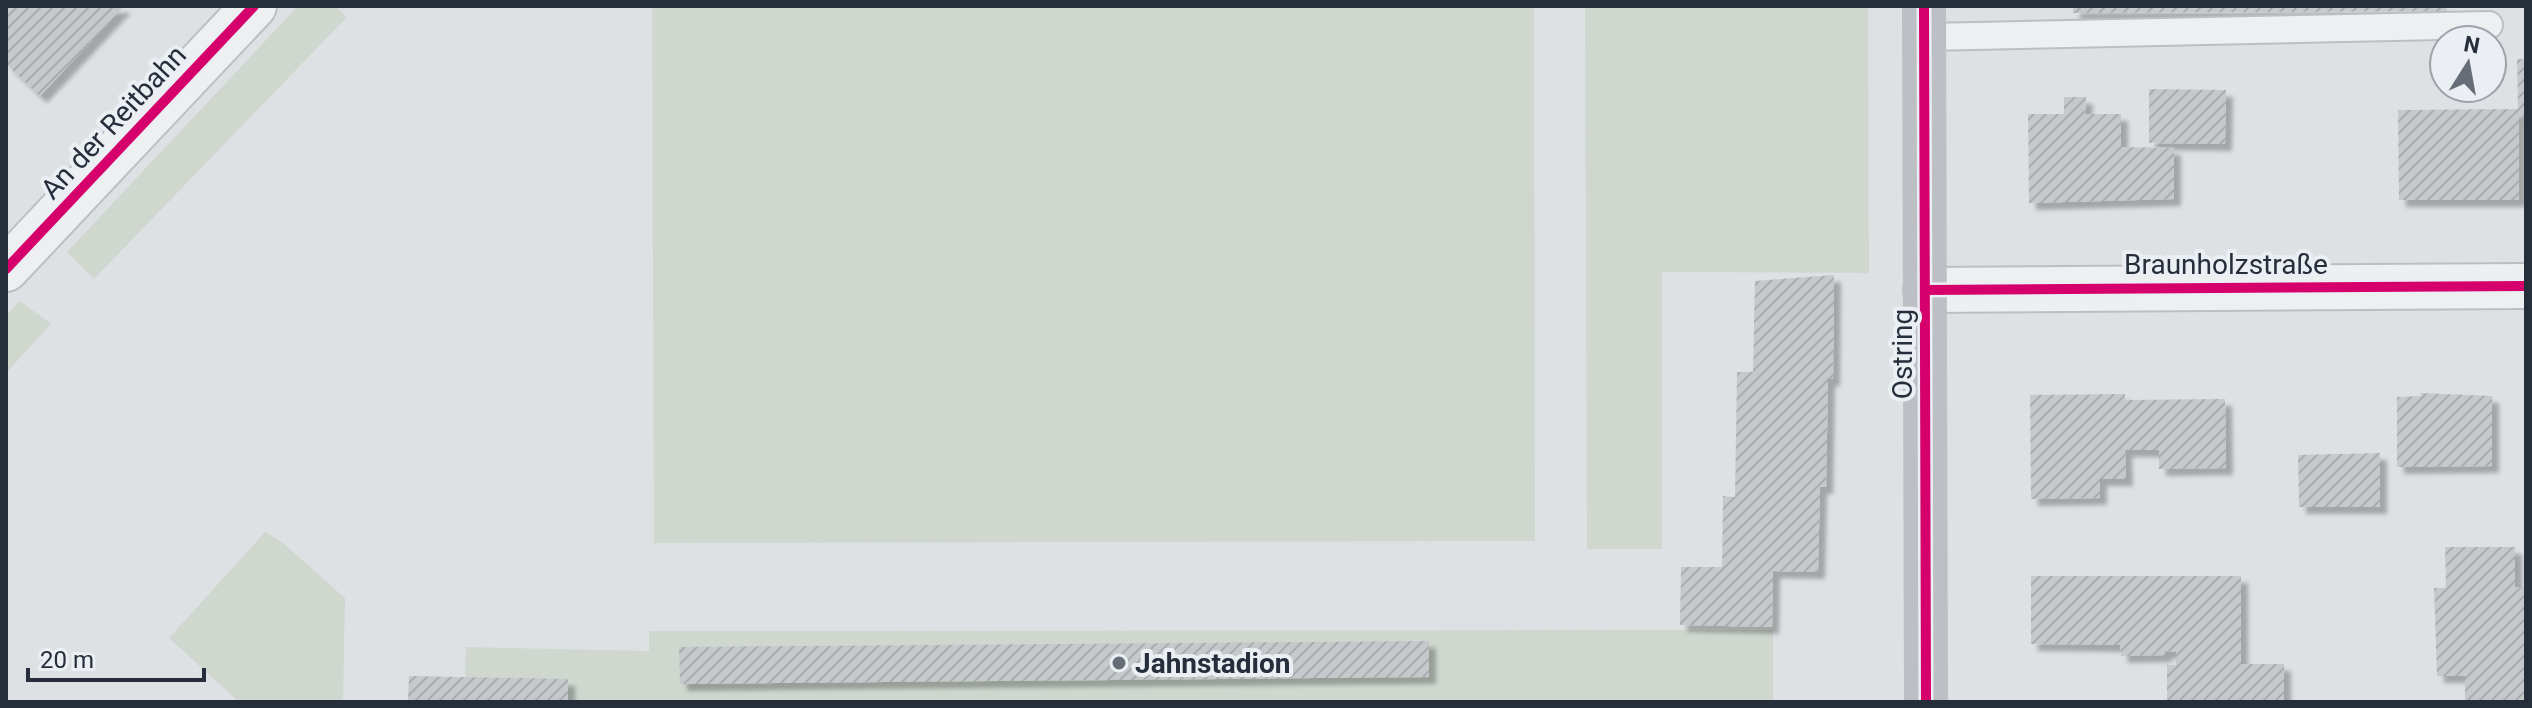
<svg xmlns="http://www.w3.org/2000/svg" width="2532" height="708" viewBox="0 0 2532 708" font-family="Roboto,sans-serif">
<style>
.green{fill:#cfd7cf}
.building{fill:url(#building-hatch);filter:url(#shadow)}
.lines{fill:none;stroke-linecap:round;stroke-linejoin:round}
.lane-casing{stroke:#bcbfc2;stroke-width:30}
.street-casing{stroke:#bcbfc2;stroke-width:48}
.lane{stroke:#edeff0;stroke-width:26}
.street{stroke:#edeff0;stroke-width:44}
.secondary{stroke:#bcbfc3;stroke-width:44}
.cycleway-casing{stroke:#ebeff3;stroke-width:15}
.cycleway{stroke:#d6006c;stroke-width:10}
.poi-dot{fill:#666d76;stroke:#ebeff3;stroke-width:3}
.labels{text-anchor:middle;stroke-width:8;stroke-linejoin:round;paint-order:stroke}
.street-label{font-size:28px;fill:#262e3b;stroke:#ebeff3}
.poi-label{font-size:28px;font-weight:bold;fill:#262e3b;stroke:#ebeff3;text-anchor:start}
</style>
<defs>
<pattern id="building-hatch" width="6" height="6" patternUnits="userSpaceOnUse" patternTransform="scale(2)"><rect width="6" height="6" fill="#c6c9cc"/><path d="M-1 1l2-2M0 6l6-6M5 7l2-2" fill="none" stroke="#aaadb0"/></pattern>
<filter id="shadow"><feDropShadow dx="7" dy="7" stdDeviation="2" flood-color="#0004"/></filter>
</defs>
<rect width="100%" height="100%" fill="#dee1e4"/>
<g class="green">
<polygon points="298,6 335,6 347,17 94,279 67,252"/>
<polygon points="652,6 1534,6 1535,541 654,543"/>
<polygon points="1585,6 1868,6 1869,273 1662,272 1662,549 1587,549"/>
<polygon points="20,301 51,324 6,373 6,316"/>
<polygon points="265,532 283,543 345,598 343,702 239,702 169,638"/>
<polygon points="1773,630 1773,702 408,702 409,676 465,677 466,647 649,651 649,631"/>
</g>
<g class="building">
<polygon points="6,6 124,6 40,96 6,64"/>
<polygon points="2073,6 2447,6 2447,11 2073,13"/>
<polygon points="2517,59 2526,59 2526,117 2519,117 2519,200 2399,200 2398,110 2518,109"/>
<polygon points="2149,89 2226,90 2225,144 2149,143"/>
<polygon points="2064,97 2086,97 2085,114 2121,114 2121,147 2174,148 2174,199 2029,203 2028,114 2064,114"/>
<polygon points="1834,275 1833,379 1828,379 1826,487 1820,487 1818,572 1773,571 1772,627 1680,625 1681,567 1722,567 1723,496 1735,497 1737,372 1753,372 1755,281"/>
<polygon points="2421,393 2492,396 2492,466 2397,467 2397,397 2421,396"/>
<polygon points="2125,394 2125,400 2225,399 2226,468 2159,469 2159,450 2125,450 2126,479 2100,479 2100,498 2031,499 2030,395"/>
<polygon points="2380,453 2380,507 2299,507 2298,455"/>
<polygon points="2445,547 2515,547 2515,587 2524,587 2524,612 2526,612 2526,702 2465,702 2465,676 2437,676 2434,588 2446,588"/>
<polygon points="2031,576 2241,576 2241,664 2284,664 2284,702 2167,702 2167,665 2176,665 2176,652 2165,651 2165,655 2121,656 2120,645 2031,644"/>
<polygon points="1429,641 1429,677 680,684 679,647"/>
<polygon points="409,676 568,679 568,702 408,702"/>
</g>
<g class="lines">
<g class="lane-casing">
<polyline id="lane" points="1925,37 2489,25"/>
</g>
<g class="street-casing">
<g id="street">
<polyline points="6,269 254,6"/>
<polyline points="1926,290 2526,286"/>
</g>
</g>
<use href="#lane" class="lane"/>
<use href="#street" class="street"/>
<polyline class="secondary" points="1924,6 1926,702"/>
<g class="cycleway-casing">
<g id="cycleway">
<polyline points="1924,6 1926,702"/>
<polyline points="6,269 254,6"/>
<polyline points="1926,290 2526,286"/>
</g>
</g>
<use href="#cycleway" class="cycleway"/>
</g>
<circle class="poi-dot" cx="1119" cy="663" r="8"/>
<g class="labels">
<g class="street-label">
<text transform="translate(113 122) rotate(-47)" y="10">An der Reitbahn</text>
<text x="2226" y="274">Braunholzstraße</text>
<text transform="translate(1902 354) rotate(-90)" y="10">Ostring</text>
</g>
<g class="poi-label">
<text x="1135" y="673">Jahnstadion</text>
</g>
</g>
<rect width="2532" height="708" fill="none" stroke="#262e3b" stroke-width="16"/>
<g transform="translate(2468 64) rotate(11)"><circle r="38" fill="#ebeff3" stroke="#9ca2a9" stroke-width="2"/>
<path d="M0-6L14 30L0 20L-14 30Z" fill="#666d76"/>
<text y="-12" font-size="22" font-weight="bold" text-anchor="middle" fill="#262e3b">N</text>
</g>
<path d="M28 668v12h176v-12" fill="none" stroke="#262e3b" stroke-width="4"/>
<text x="40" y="668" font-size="24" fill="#262e3b" stroke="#ebeff3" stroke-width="6" paint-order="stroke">20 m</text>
</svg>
